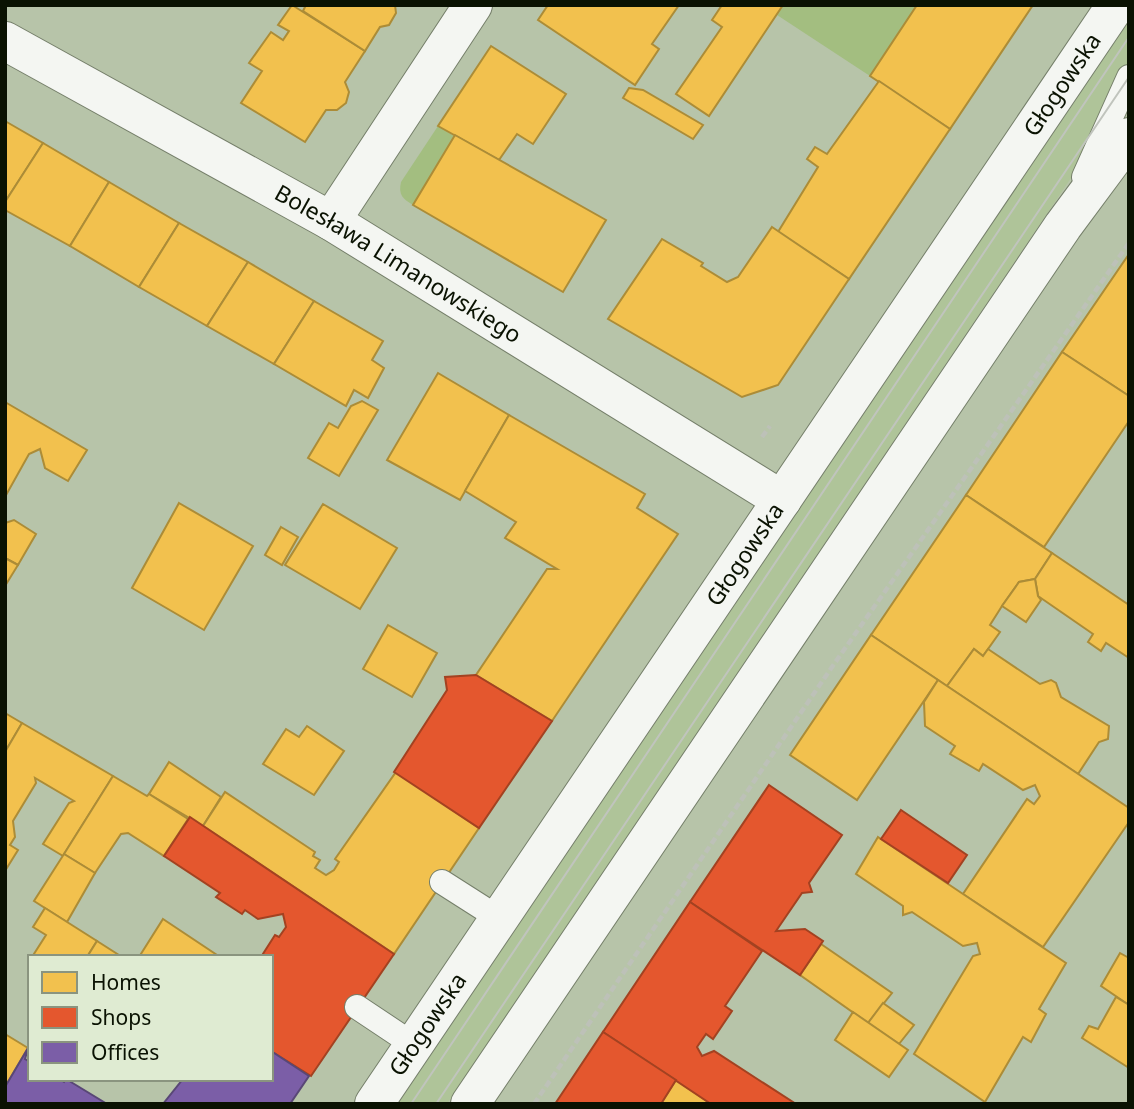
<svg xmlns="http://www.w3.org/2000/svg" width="1134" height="1109" viewBox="0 0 1134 1109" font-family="'Noto Sans',sans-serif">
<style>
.built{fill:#afc499}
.green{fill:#a3be80}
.homes{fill:#f2c14e;stroke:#ac8c37;stroke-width:2}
.shops{fill:#e4572e;stroke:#a34221;stroke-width:2}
.offices{fill:#7b5ea7;stroke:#594776;stroke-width:2}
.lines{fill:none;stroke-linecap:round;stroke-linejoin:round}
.service-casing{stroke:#757f6a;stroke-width:26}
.minor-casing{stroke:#757f6a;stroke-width:40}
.tertiary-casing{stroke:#757f6a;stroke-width:40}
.path{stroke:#bdc1b8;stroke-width:4.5;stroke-dasharray:7 3.5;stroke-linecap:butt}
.service{stroke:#f4f6f2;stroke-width:24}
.minor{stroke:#f4f6f2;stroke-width:38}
.tertiary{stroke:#f4f6f2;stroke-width:38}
.tram{stroke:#c0c4bd;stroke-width:2}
.labels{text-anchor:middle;stroke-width:7;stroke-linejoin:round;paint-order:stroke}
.street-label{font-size:23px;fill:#0a1202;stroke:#dfebd2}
</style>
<rect width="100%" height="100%" fill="#b7c4a9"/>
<polygon class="built" points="1129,21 1129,92 447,1104 398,1104"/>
<g class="green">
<polygon points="783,5 917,5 870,76 777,15"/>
<path d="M438 126 454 136 413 205C403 199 398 195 401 182Z"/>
</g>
<g class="homes">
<polygon points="292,5 365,51 345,82 349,92 346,103 337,110 326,110 305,142 241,103 262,71 249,63 271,32 283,40 289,31 278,25"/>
<polygon points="306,5 395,5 396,13 389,25 380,27 365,51 303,11"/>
<polygon points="548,5 679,5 652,44 659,49 635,85 538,20"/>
<polygon points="722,5 783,5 709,116 676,94 722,27 712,20"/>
<polygon points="917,5 1033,5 950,129 870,76"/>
<polygon points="491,46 566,94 533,144 517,134 499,160 438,126"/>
<polygon points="879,81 950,129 849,279 778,232 818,167 807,159 815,147 827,154"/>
<polygon points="629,88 643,90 703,125 693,139 623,98"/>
<polygon points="5,121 43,143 5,202"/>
<polygon points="455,135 606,220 563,292 413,205"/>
<polygon points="43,143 109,182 70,246 5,210 5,202"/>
<polygon points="109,182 179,223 139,287 70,246"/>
<polygon points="179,223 248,262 207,326 139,287"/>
<polygon points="772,227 849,279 778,385 742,397 608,319 662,239 703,263 701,266 727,282 738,277"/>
<polygon points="1129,254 1129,396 1062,352"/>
<polygon points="248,262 314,301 274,364 207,326"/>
<polygon points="314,301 383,341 372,360 384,368 368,398 354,390 346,406 274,364"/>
<polygon points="1062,352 1129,396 1129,421 1044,547 966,495"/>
<polygon points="438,373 509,415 460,500 387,460"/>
<polygon points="362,401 378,410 339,476 308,458 329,423 338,428 351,406"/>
<polygon points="5,402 87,450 68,481 45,468 40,449 29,454 5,497"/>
<polygon points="509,415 645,494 637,508 678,534 552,721 476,675 547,569 557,569 505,538 516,522 465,491"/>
<polygon points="966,495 1052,553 1035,579 1019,582 1002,606 990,625 1000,632 983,656 974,649 947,686 871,635"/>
<polygon points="179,503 253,546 204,630 132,588"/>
<polygon points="323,504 397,548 360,609 285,565"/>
<polygon points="14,520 36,534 18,565 5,558 5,523"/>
<polygon points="281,527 298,537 282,565 265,555"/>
<polygon points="1052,553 1129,605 1129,658 1106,643 1101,651 1088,642 1093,634 1038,596 1035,579"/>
<polygon points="5,558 18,565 5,586"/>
<polygon points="1035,579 1038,596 1041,600 1026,622 1002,606 1019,582"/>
<polygon points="388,625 437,653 412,697 363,669"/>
<polygon points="871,635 938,680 857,800 790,755"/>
<polygon points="974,649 983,656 988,649 1040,684 1051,680 1056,683 1061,697 1109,726 1108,739 1099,742 1078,774 947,686"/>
<polygon points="938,680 1129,808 1129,822 1043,947 963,894 1027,799 1034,804 1040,796 1035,785 1023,790 983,764 979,771 950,754 955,746 925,726 924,702"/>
<polygon points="5,713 22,723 5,752"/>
<polygon points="22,723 113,776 63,856 43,844 69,803 74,801 35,778 36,783 13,821 15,837 10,845 18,850 5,871 5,752"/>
<polygon points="307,726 344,751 314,795 263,764 286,729 299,737"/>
<polygon points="169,762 221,797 203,826 149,794"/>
<polygon points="396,772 479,828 394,954 203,826 225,792 315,852 313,856 320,860 315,868 326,875 334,870 339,862 335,859"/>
<polygon points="113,776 147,796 149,794 188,819 164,856 128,833 121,834 95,873 64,854"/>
<polygon points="878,837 1066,963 1039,1009 1046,1014 1031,1042 1023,1037 985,1102 914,1054 973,956 980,954 977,943 963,946 912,912 903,915 903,906 856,874"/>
<polygon points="64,854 95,873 67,922 34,901"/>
<polygon points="45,908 97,941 87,957 32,957 46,935 33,927"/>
<polygon points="163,919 220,957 139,957"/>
<polygon points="97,941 122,957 87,957"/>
<polygon points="821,944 892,993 868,1023 800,975"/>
<polygon points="1120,953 1129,958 1129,1005 1101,986"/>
<polygon points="1116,997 1129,1005 1129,1068 1082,1038 1089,1026 1098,1029"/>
<polygon points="883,1003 914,1025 899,1044 868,1023"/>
<polygon points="853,1012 908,1050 889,1077 835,1040"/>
<polygon points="5,1034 28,1048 5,1087"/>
<polygon points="676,1080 711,1104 661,1103"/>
</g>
<g class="shops">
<polygon points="476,675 552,721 479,828 394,772 447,690 445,677"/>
<polygon points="769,785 842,835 809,883 812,892 802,893 776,931 805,929 823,941 800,975 690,902"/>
<polygon points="901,810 967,855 948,883 881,839"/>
<polygon points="190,817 394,954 311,1076 271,1051 271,957 261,957 275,935 279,937 286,927 283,914 258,919 245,910 242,914 216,897 220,893 164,856"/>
<polygon points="690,902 762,951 725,1006 732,1011 713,1039 706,1034 697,1047 702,1056 714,1051 796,1104 711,1104 603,1032"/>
<polygon points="603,1032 676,1080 661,1104 555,1104"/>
</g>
<g class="offices">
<polygon points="28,1048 25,1059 30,1062 30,1079 59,1079 64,1082 66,1079 107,1104 5,1104 5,1087"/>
<polygon points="271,1051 309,1076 290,1104 163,1104 183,1079 271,1079"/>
</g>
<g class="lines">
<g class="service-casing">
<g id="service">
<polyline points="1084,177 1129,77"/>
<polyline points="442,882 500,919"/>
<polyline points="357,1007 414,1045"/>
</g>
</g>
<g class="minor-casing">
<g id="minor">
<path id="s1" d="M5 41 331 221 782 500"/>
<polyline points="331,221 473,5"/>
</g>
</g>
<g class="tertiary-casing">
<g id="tertiary">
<path id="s2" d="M374 1104 1116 5"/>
<polyline points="470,1104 1063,226 1129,137"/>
</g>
</g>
<g class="path">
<polyline points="762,437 770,426"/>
<polyline points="534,1104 832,667 1129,243"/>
</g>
<use href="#service" class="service"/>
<use href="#minor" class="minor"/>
<use href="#tertiary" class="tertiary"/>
<g class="tram">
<polyline points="411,1104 1129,37"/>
<polyline points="436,1104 1129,77"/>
</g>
</g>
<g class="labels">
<g class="street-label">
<text dy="8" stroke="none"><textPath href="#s2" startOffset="1230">Głogowska</textPath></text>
<text dy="8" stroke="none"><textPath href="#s1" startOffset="452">Bolesława Limanowskiego</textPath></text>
<text dy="8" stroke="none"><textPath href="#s2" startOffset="663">Głogowska</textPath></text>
<text dy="8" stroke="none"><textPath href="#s2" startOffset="96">Głogowska</textPath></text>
</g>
</g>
<rect width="1134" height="1109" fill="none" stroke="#0a1202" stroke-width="14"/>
<rect x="28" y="955" width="245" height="126" fill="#dfebd2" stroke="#8a947f" stroke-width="2"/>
<rect x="42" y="972" width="35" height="21" fill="#f2c14e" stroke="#8a947f" stroke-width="2"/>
<text x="91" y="990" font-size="21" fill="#0a1202">Homes</text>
<rect x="42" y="1007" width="35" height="21" fill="#e4572e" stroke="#8a947f" stroke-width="2"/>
<text x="91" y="1025" font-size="21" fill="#0a1202">Shops</text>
<rect x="42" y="1042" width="35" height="21" fill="#7b5ea7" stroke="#8a947f" stroke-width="2"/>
<text x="91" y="1060" font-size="21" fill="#0a1202">Offices</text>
</svg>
